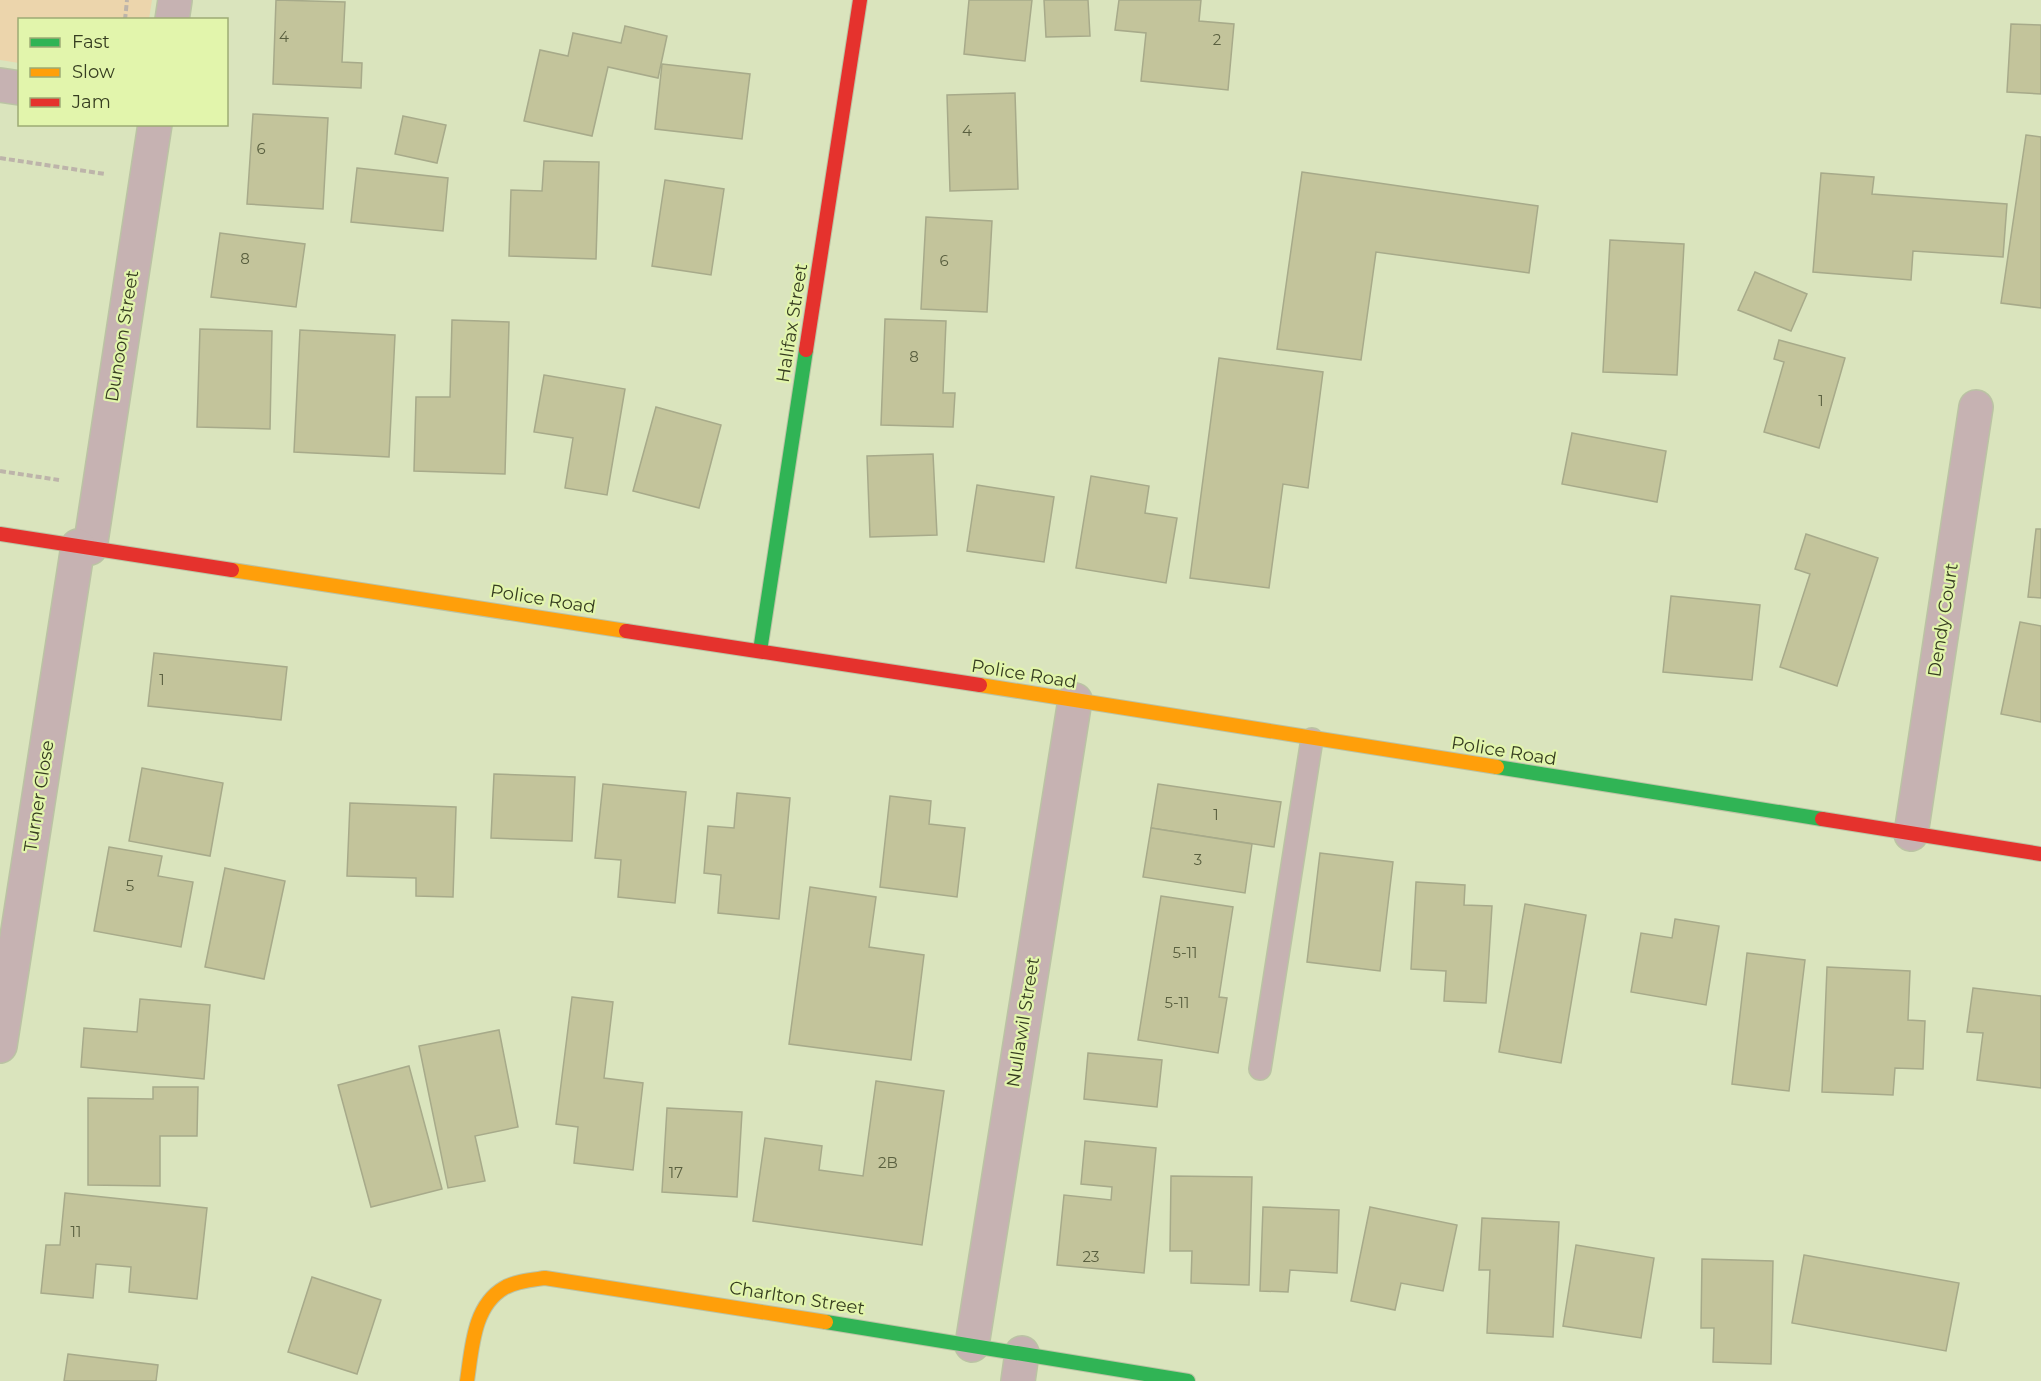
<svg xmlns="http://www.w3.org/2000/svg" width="2041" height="1381" viewBox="0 0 2041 1381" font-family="Montserrat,sans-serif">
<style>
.green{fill:#ecd5ac}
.building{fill:#c3c49b;stroke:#a7aa8a;stroke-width:1.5}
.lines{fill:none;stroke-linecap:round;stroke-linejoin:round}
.lane-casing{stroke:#bbc3a4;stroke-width:24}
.street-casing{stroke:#bbc3a4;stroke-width:36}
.fast-casing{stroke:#bbc3a4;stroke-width:16}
.slow-casing{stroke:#bbc3a4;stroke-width:16}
.jam-casing{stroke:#bbc3a4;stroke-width:16}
.path{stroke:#bdb4aa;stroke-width:4;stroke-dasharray:6 3;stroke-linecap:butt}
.lane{stroke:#c6b2b2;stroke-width:21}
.street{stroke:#c6b2b2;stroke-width:33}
.fast{stroke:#30b455;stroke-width:14}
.slow{stroke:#ff9f0a;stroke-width:14}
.jam{stroke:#e5322d;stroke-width:14}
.labels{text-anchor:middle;stroke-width:4.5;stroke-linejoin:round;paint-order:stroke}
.number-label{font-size:15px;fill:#595f3f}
.street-label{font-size:18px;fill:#363d20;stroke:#e2f5ac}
</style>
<rect width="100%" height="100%" fill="#dae4bd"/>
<polygon class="green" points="0,0 152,0 149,19 20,20 19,63 0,60"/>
<g class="building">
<polygon points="276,0 345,2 342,62 362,63 361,88 273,84"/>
<polygon points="969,0 1032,0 1025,61 964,54"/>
<polygon points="1044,0 1088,0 1090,36 1046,37"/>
<polygon points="1119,0 1201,0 1199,21 1234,24 1228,90 1141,81 1146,33 1115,30"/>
<polygon points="2011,24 2041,25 2041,94 2007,92"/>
<polygon points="625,26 667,36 658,78 608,67 592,136 524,121 540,50 568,56 573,33 621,43"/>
<polygon points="662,64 750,74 742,139 655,129"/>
<polygon points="1015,93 1018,189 950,191 947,95"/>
<polygon points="253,114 328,118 323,209 247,204"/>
<polygon points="403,116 446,125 437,163 395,154"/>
<polygon points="2026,135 2041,137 2041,308 2001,303"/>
<polygon points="544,161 599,162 596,259 509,256 511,190 542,191"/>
<polygon points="357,168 448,178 443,231 351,222"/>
<polygon points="1302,172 1538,206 1529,273 1376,252 1361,360 1277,349"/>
<polygon points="1821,173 1874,177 1872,194 2007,204 2003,257 1913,251 1911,280 1813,272"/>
<polygon points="665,180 724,189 711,275 652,266"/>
<polygon points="926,217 992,221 987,312 921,309"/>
<polygon points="220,233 305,244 296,307 211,297"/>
<polygon points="1610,240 1684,244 1677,375 1603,372"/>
<polygon points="1755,272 1807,294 1791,331 1738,310"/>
<polygon points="885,319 946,321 943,393 955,393 953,427 881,425"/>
<polygon points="452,320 509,322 505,474 414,471 416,397 450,397"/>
<polygon points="200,329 272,331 270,429 197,427"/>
<polygon points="300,330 395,335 389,457 294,452"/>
<polygon points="1779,340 1845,358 1819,448 1764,432 1784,362 1774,359"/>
<polygon points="1219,358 1323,372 1308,488 1283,484 1269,588 1190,578"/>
<polygon points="544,375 625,389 607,495 565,488 573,438 534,432"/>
<polygon points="656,407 721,425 699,508 633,491"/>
<polygon points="1572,433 1666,451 1657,502 1562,484"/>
<polygon points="933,454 937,535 870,537 867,456"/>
<polygon points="1091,476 1149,486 1145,513 1177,518 1166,583 1076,568"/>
<polygon points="977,485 1054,497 1044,562 967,551"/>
<polygon points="2036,529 2041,529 2041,598 2028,597"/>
<polygon points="1806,534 1878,558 1837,686 1780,667 1810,574 1795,569"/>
<polygon points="1671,596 1760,605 1752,680 1663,672"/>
<polygon points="2020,622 2041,626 2041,722 2001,714"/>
<polygon points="154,653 287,667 281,720 148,706"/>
<polygon points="142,768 223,783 210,856 129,841"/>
<polygon points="494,774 575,777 572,841 491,838"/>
<polygon points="603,784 686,792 675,903 618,897 621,860 595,858"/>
<polygon points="1158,784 1281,802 1274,847 1151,828"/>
<polygon points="737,793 790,798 779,919 718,913 721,875 704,873 708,826 734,828"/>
<polygon points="890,796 931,801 929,824 965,828 957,897 880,887"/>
<polygon points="350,803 456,807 453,897 416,896 416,878 347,876"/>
<polygon points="1151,828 1252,844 1245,893 1143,877"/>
<polygon points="109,847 162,856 158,876 193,882 181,947 94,931"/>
<polygon points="1320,853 1393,862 1380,971 1307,962"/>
<polygon points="225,868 285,881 264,979 205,967"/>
<polygon points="1416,882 1465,885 1464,905 1492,906 1486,1003 1444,1001 1446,971 1411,969"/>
<polygon points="810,887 876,897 869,947 924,955 911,1060 789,1044"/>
<polygon points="1161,896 1233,907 1219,997 1227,998 1218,1053 1138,1040"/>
<polygon points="1525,904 1586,915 1561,1063 1499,1052"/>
<polygon points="1675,919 1719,926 1706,1005 1631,992 1641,933 1672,938"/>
<polygon points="1747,953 1805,960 1789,1091 1732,1084"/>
<polygon points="1827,967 1910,971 1908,1020 1925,1021 1923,1069 1895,1068 1893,1095 1822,1092"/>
<polygon points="1973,988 2041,996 2041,1088 1977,1080 1983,1033 1967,1032"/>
<polygon points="572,997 613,1002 604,1078 643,1083 633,1170 574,1163 578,1127 556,1124"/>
<polygon points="140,999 210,1005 204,1079 81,1067 84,1028 137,1032"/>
<polygon points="499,1030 518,1127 475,1136 485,1181 448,1188 419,1046"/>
<polygon points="1088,1053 1162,1060 1157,1107 1084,1099"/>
<polygon points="409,1066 442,1189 371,1207 338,1085"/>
<polygon points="876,1081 944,1091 922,1245 753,1221 765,1138 822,1146 819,1170 863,1176"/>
<polygon points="153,1087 198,1087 197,1136 160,1136 160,1186 88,1185 88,1098 153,1099"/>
<polygon points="667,1108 742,1112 737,1197 662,1192"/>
<polygon points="1085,1141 1156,1148 1144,1273 1057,1265 1064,1195 1111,1200 1112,1187 1081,1184"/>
<polygon points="1171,1176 1252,1177 1249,1285 1191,1283 1192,1251 1170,1251"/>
<polygon points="65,1193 207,1208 197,1299 129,1292 131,1267 96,1264 93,1298 41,1293 46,1245 60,1245"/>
<polygon points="1263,1207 1339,1210 1337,1273 1290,1270 1288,1292 1260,1291"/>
<polygon points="1370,1207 1457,1225 1443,1291 1401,1283 1395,1310 1351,1301"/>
<polygon points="1482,1218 1559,1222 1553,1337 1487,1333 1490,1270 1479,1270"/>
<polygon points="1576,1245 1654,1258 1641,1338 1563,1326"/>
<polygon points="1804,1255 1959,1283 1946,1351 1792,1323"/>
<polygon points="1702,1259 1773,1261 1771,1364 1713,1362 1714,1328 1701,1328"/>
<polygon points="312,1277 381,1300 357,1374 288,1352"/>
<polygon points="68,1354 158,1365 156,1381 64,1381"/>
</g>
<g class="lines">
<g class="lane-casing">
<polyline id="lane" points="1260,1069 1312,739"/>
</g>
<g class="street-casing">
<g id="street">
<polyline points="172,20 175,0"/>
<polyline points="0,85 20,88"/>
<polyline points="90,548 155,124"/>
<polyline points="1911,834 1976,407"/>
<polyline points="0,1046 78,546"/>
<polyline points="972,1345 1075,700"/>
<polyline points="1018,1381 1022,1353"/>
</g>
</g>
<g class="fast-casing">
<g id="fast">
<polyline points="760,651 806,350"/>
<polyline points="1497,767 1822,819"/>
<polyline points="826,1322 1188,1381"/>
</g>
</g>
<g class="slow-casing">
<g id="slow">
<polyline points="232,570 626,631"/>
<polyline points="980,685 1497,767"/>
<path d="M467 1381C472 1349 473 1306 504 1288 516 1281 531 1280 545 1278L826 1322"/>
</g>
</g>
<g class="jam-casing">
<g id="jam">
<polyline points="806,350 860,0"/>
<polyline points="0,534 232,570"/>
<polyline points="626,631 980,685"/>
<polyline points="1822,819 2041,854"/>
</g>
</g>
<g class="path">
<polyline points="125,20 127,0"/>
<polyline points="0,158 105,174"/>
<polyline points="0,471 59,480"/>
</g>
<use href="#lane" class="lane"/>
<use href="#street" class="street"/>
<use href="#fast" class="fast"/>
<use href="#slow" class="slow"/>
<use href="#jam" class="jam"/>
</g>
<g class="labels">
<g class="number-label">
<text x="284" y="42">4</text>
<text x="1217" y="45">2</text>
<text x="967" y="136">4</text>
<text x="261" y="154">6</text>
<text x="245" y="264">8</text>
<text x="944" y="266">6</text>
<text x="914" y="362">8</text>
<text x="1821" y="406">1</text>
<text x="162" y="685">1</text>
<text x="1216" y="820">1</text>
<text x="1198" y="865">3</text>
<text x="130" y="891">5</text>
<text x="1185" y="958">5-11</text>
<text x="1177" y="1008">5-11</text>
<text x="888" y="1168">2B</text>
<text x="676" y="1178">17</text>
<text x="76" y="1237">11</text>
<text x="1091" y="1262">23</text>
</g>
<g class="street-label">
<text transform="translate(792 323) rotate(-81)" y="6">Halifax Street</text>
<text transform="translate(122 336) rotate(-81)" y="6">Dunoon Street</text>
<text transform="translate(543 599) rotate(9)" y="6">Police Road</text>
<text transform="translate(1943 620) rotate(-81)" y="6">Dendy Court</text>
<text transform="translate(1024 674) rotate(9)" y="6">Police Road</text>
<text transform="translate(1504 751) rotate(9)" y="6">Police Road</text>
<text transform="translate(39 796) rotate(-81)" y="6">Turner Close</text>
<text transform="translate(1023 1022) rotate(-81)" y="6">Nullawil Street</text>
<text transform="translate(797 1298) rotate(9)" y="6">Charlton Street</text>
</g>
</g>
<rect x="18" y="18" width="210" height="108" fill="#e2f5ac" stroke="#9dab74" stroke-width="1.5"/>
<rect x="30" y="38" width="30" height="9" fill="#30b455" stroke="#9dab74" stroke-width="1.5"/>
<text x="72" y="48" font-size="18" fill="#363d20">Fast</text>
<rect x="30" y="68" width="30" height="9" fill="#ff9f0a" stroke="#9dab74" stroke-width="1.5"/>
<text x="72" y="78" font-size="18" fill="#363d20">Slow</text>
<rect x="30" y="98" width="30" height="9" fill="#e5322d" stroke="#9dab74" stroke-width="1.5"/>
<text x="72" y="108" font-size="18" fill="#363d20">Jam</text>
</svg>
